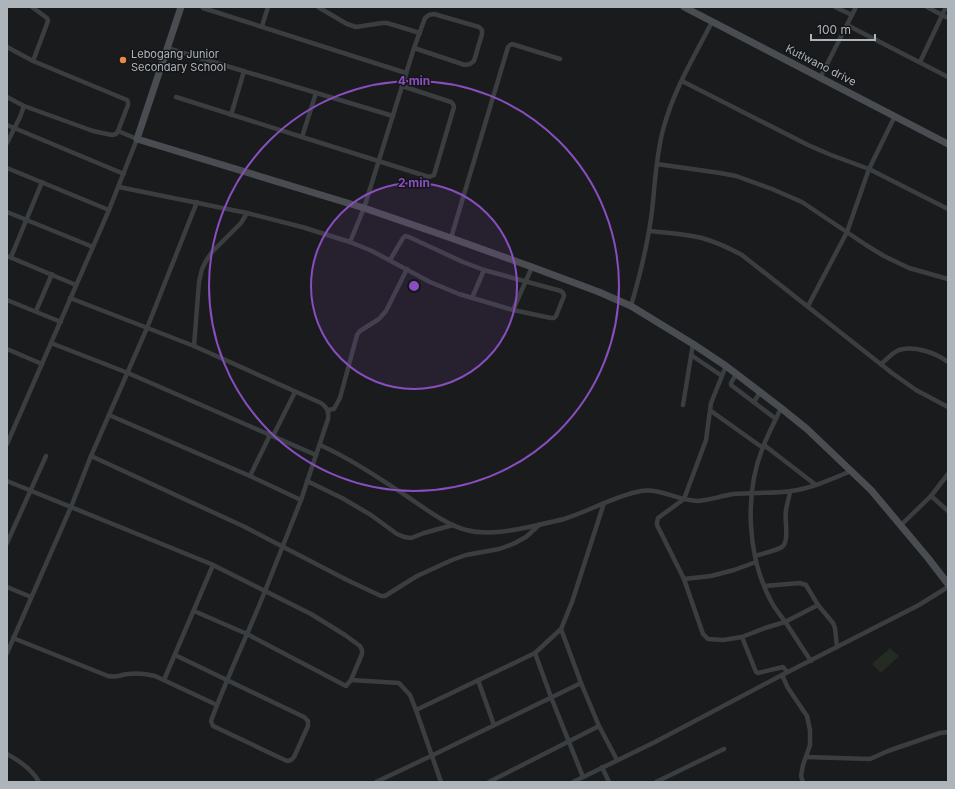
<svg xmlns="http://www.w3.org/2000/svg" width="955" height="789" viewBox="0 0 955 789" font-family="Inter,sans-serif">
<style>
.green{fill:#232b22}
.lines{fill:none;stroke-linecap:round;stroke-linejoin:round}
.street{stroke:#3b3e41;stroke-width:4.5}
.secondary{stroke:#494d51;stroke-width:7}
.ring{fill:none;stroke:#884ebe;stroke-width:2}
.poi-dot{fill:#ed8942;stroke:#151618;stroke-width:1.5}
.labels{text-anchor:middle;stroke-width:3;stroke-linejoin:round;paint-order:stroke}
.poi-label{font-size:11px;fill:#adb5bb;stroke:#151618;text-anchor:start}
.street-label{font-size:11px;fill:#adb5bb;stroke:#151618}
.centre{fill:#884ebe;stroke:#151618;stroke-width:2}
.ring-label{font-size:12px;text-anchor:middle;font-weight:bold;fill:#884ebe;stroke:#151618;stroke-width:3;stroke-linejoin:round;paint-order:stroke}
</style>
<rect width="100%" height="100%" fill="#1a1b1c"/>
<polygon class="green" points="890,648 899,656 881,673 872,664"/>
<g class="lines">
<g class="street">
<polyline points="32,7 47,18 48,21 33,61"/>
<polyline points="318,7 347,24 356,27 382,23 387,23 420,33"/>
<polyline points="835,7 852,15"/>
<polyline points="927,7 948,18"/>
<polyline points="203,8 406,73"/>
<polyline points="847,25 948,77"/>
<polyline points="262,26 268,7"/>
<polyline points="7,47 33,61 127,100 128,102 128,105 118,131 137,139 109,210 7,444"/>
<polyline points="167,48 393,116"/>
<polyline points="920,62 946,7"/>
<polyline points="820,78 856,7"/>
<polyline points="682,81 808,145 831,155 869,169 948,209"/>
<polyline points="7,97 24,106 93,131 112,135 116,134 118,131"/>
<polyline points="176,97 302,137 429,177 434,175 454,107 453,104 451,102 402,86"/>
<polyline points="231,115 244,71"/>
<polyline points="7,125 124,174"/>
<polyline points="302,137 316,93"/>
<polyline points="7,143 20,117 24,106"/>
<polyline points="657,164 720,173 736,176 772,189 802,202 866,245 884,256 909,268 948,279"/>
<polyline points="7,168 109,210"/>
<polyline points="119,187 247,213 302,227 350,242 372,251 430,282 459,294 513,310 551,318 554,318 556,316 564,296 563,293 561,291 484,270 463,262 409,237 405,236 403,238 390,260"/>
<polyline points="7,212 93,247"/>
<path d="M649 231C667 233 685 234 702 238 716 242 729 248 742 255L892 373 916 390 948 407"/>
<polyline points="451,238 508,47 510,45 512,44 560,59"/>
<polyline points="350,242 364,208 414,48 425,18 429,15 434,14 479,27 482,30 482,34 474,61 470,64 465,65 414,48"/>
<polyline points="7,256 76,285"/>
<polyline points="11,257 42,182"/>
<polyline points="472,298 484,270"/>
<polyline points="7,300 61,322"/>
<path d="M631 306C640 275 648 244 652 211 655 184 656 156 663 130 673 91 694 57 712 22"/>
<polyline points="808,306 847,232 869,169 895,116"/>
<polyline points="513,310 532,267"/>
<polyline points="36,311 52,274"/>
<polyline points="51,343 128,373 316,455"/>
<polyline points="194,346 199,282 202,269 206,261 212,252 241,223 247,213"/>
<polyline points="7,349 42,364"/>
<polyline points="691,355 722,376"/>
<path d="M881 364C887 359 892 353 899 350 914 345 936 353 948 362"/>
<polyline points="726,366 711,403 706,440 684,499 658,518 657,522 657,525 684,579 703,634 708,639 723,640 742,637 765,628 785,622 818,605"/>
<polyline points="736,374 731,383 731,385 776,419"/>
<polyline points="754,402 760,392"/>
<polyline points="683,405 693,344"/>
<path d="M781 408C775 421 768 434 763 447 744 494 747 558 772 603 776 610 781 616 786 623 794 635 802 648 811 661"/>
<polyline points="328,410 334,409 340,398 357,335 360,331 379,319 386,311 407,269"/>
<polyline points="711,411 763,448"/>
<polyline points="109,415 250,476 301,500"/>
<polyline points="273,436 295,392"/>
<path d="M320 445C351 459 379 478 408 497 426 509 445 524 466 530 489 536 515 530 538 525 547 523 556 521 564 519 590 511 614 496 641 491 661 488 678 501 698 501 710 500 721 496 733 494 752 492 772 494 791 491 812 488 832 479 851 471"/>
<polyline points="764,445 816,485"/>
<polyline points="91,456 245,527 347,580 381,596 385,596 417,576 452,560 466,555 499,549 513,544 526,537 539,525"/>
<polyline points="250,476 270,435"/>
<path d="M7 481 211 564 265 591 301 500 328 419C329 411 327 407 321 403L194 346 70 298"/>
<polyline points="307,481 342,498 371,515 397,534 404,537 411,538 424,533 453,525"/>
<polyline points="931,496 948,511"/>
<polyline points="901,525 931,496 948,474"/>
<polyline points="7,543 46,456"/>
<path d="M755 556C762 554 777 550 782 547 790 541 784 519 786 510 787 504 789 498 790 492"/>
<polyline points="684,579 711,576 734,570 756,562"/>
<polyline points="764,586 800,583 806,585 818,605 833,623 835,628 837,647"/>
<polyline points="7,587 31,597"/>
<polyline points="561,629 581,683 599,726 617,760"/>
<polyline points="742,637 756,672 758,673 783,667 784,668 787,672"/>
<path d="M13 638 108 676C118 678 119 675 128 674 137 673 146 674 155 676L217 705"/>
<polyline points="7,653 71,507 91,456 147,328 197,202"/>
<path d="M175 655 304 717 308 721V726L294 757 291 760 287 761 213 726 211 721C227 677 248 634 265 591L311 614 345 635 360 646 362 650V654L351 680 346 686 247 634 194 611"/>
<polyline points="782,675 788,688 807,716 810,730 810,745 803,765 801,776 803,782"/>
<polyline points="164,680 213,565"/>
<polyline points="351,680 399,683 410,695 416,710"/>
<polyline points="478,680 494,725"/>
<path d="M7 754C20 761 32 769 39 782"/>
<polyline points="806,757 870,759 888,751 940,733 948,732"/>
<polyline points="602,767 609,782"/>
<polyline points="583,777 551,697 535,653 561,629 572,602 604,503"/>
<polyline points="376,782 431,756 581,683"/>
<polyline points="441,782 416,710 535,653"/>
<polyline points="489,782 599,726"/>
<polyline points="573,782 655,742 782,675 919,605 948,587"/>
<polyline points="656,782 724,749"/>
</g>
<g class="secondary">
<polyline points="181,7 137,139 364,208 451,238 532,267 599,292 631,306 693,344 726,366 781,408 807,429 871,490 928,558 948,584"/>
<polyline points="684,7 948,144"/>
</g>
</g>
<circle cx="414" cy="286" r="103" fill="#884ebe" fill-opacity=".12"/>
<g class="ring">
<circle cx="414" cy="286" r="103"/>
<circle cx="414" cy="286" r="205"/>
</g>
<circle class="poi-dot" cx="123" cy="60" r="4"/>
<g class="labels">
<g class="poi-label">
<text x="131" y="58">Lebogang Junior<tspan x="131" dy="13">Secondary School</tspan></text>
</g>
<g class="street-label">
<text transform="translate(821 65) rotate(27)" y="4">Kutlwano drive</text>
</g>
</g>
<circle cx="414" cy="286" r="6" class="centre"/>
<g class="ring-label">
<text x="414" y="85">4 min</text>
<text x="414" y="187">2 min</text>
</g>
<rect width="955" height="789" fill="none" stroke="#adb5bb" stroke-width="16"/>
<path d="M811 34v6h64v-6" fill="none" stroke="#adb5bb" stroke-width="2"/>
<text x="817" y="34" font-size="12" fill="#adb5bb" stroke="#151618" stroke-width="3" paint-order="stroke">100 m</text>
</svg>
